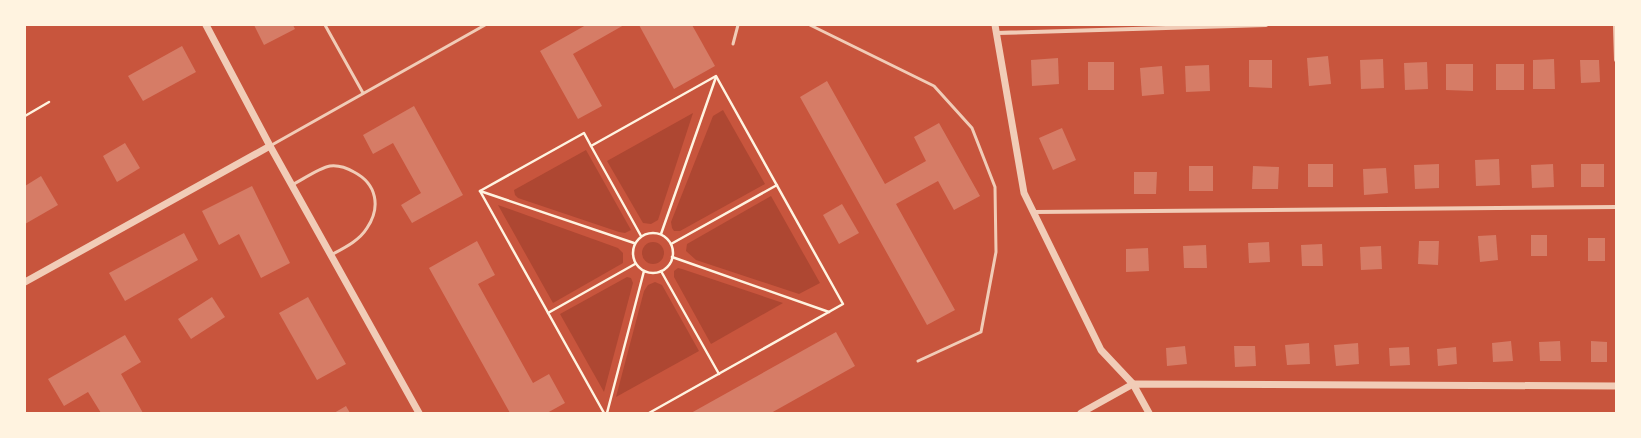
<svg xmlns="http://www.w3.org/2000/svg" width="1641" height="438" viewBox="0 0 1641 438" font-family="Ubuntu,sans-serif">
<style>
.green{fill:#ae4732}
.building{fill:#d67c66}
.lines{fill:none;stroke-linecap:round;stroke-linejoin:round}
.path{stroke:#fff3e0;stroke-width:2.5}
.service{stroke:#f1ccb7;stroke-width:3}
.minor{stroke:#f1ccb7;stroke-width:4}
.tertiary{stroke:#f1ccb7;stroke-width:7}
</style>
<rect width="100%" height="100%" fill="#c8553d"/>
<g class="green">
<polygon points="723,110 765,184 680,231 674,231 672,228 671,222 713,116"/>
<polygon points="693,113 658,220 651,224 643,223 607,161"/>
<polygon points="586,150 631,230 625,233 619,232 518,198 515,195 514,190"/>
<polygon points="771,196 820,283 799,294 696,260 686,251 687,244"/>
<polygon points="498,205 618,248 623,253 623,263 553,303"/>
<circle cx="653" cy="253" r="11"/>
<polygon points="678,268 682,269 783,303 711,344 674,277 674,271"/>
<polygon points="627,277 631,278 633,283 604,392 560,314"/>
<polygon points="655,282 662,285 699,351 616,397 644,291 648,285"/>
</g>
<g class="building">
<polygon points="254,25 293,25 295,29 264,45"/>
<polygon points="586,25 624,25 573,54 602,106 578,119 540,51"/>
<polygon points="639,25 692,25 715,66 674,89"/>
<polygon points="182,46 196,72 143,101 128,76"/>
<polygon points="1328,56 1331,84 1309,86 1307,58"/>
<polygon points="1058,58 1059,84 1032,86 1031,60"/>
<polygon points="1383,59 1384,88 1361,89 1360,60"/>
<polygon points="1554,59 1555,89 1533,89 1533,60"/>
<polygon points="1249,60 1272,60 1272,88 1249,87"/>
<polygon points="1580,60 1599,60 1600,82 1581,83"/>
<rect x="1088" y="62" width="26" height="28"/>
<polygon points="1427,62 1428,89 1405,90 1404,63"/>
<polygon points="1446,64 1473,64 1473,91 1446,90"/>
<rect x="1496" y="64" width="28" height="26"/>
<polygon points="1209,65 1210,91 1186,92 1185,66"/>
<polygon points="1162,66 1164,94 1142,96 1140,68"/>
<polygon points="827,81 885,184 926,161 914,137 939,123 980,196 954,210 938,181 896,204 955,310 927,325 800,97"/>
<polygon points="414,106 463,195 412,223 401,205 421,193 393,143 373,154 363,135"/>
<polygon points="1062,128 1076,160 1053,170 1039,138"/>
<polygon points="125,143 140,168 117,182 103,156"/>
<polygon points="1499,159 1500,185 1476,186 1475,160"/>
<rect x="1308" y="164" width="25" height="23"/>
<polygon points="1439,164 1439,188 1415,189 1414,165"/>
<polygon points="1553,164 1554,187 1532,188 1531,165"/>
<rect x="1581" y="164" width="23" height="23"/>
<rect x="1189" y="166" width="24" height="25"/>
<polygon points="1253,166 1279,167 1278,189 1252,189"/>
<polygon points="1386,168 1388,193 1364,195 1363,169"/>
<polygon points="1134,172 1157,172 1156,194 1134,194"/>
<polygon points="41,176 58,205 25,224 25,186"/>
<polygon points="252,186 290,263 261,278 239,234 219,245 202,211"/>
<polygon points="842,204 859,233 839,244 823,215"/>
<polygon points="184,233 198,260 125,301 109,273"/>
<polygon points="1496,235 1498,260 1480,262 1478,236"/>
<rect x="1531" y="235" width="16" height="21"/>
<rect x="1588" y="238" width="17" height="23"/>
<polygon points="477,241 495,275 478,284 533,383 549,374 565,403 547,413 510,413 429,268"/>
<polygon points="1419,241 1439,241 1438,265 1418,264"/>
<polygon points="1269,242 1270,262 1249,263 1248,243"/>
<polygon points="1322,244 1323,266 1302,266 1301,245"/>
<polygon points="1206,245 1207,268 1184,268 1183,246"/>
<polygon points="1381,246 1382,269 1361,270 1360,247"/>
<polygon points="1148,248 1149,271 1126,272 1126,249"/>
<polygon points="212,297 225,317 191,339 178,319"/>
<polygon points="308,297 346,364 317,380 279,313"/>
<polygon points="836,332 855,366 771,413 691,413"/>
<polygon points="125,335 141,362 121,374 143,413 101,413 88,392 64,406 48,379"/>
<polygon points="1511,341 1513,361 1493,362 1492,343"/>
<polygon points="1560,341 1561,361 1540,361 1539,342"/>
<polygon points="1591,341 1607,342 1607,362 1591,362"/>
<polygon points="1309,343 1310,364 1287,365 1285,345"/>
<polygon points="1358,343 1359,364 1336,366 1334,345"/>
<polygon points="1185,346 1187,364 1167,366 1166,348"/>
<polygon points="1234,346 1255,346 1256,366 1235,367"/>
<polygon points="1409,347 1410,365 1390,366 1389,348"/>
<polygon points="1456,347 1457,364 1438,366 1437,349"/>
<polygon points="346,406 350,413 334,413"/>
</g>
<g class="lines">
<g class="path">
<polyline points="25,116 49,102"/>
<polyline points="591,146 641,236"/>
<polyline points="480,191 634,243"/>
<circle cx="653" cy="253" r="20"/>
<polyline points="661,234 716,77"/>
<polyline points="671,244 777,185"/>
<polyline points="672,257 829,312"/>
<polyline points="661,271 719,374"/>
<polyline points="548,313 635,264"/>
<polyline points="604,413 480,191 584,133 591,146 716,76 843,304 649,413"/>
<polyline points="607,413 644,271"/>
</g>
<g class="service">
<polyline points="325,25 363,93"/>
<polyline points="810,25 934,86 972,128 995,187 996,252 981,332 918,361"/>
<polyline points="733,44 738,25"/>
<polyline points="270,146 485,25"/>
<path d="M292 185C302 180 319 168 330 166 338 165 347 168 354 172 377 184 381 207 367 228 359 241 344 248 331 255"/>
</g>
<g class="minor">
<polyline points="1615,25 1616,60"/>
<polyline points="997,33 1266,25"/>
<polyline points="1034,212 1616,207"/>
</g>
<g class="tertiary">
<polyline points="206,25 270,146 419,413"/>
<polyline points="995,25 1024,193 1101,350 1133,384 1149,413"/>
<polyline points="25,282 270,146"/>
<polyline points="1081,413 1133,384 1616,386"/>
</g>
</g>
<rect width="1641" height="438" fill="none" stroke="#fff3e0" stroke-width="52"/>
</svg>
